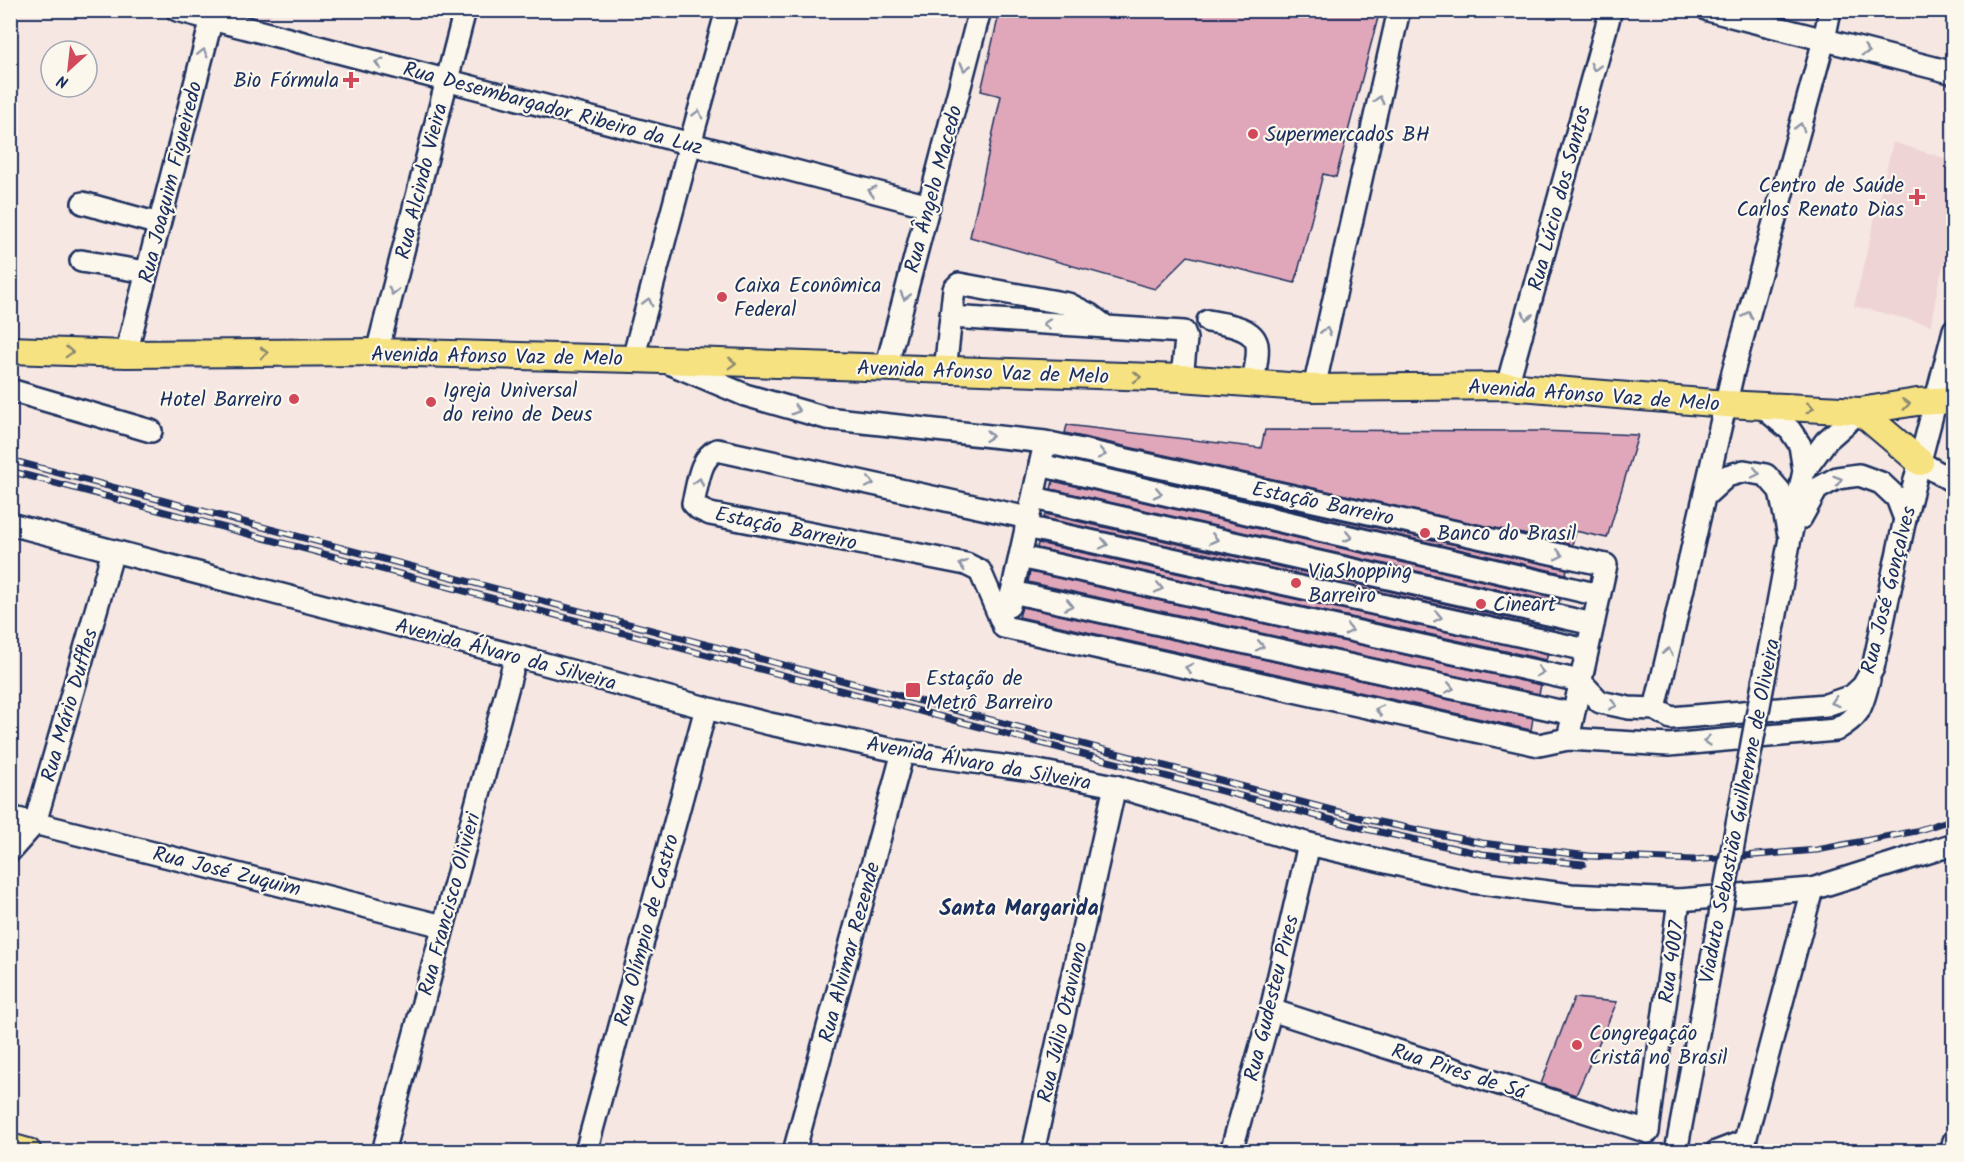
<svg xmlns="http://www.w3.org/2000/svg" width="1964" height="1162" viewBox="0 0 1964 1162" font-family="Kalam,sans-serif">
<style>
.built{fill:#efd4d6}
.building{fill:#e0a7ba;stroke:#1b2f5e;stroke-width:1.5}
.lines{fill:none;stroke-linecap:round;stroke-linejoin:round}
.minor-casing{stroke:#1b2f5e;stroke-width:26}
.major-casing{stroke:#1b2f5e;stroke-width:30}
.minor{stroke:#fbf7ec;stroke-width:21}
.major{stroke:#f7e281;stroke-width:26}
.rail-casing{stroke:#1b2f5e;stroke-width:7}
.rail{stroke:#fbf7ec;stroke-width:4.5;stroke-dasharray:14;stroke-linecap:butt}
.minor-bridge-casing{stroke:#1b2f5e;stroke-width:26;stroke-linecap:butt}
.minor-bridge{stroke:#fbf7ec;stroke-width:21}
.oneway{stroke:#8b93a5}
.oneway2{stroke:#898870}
.poi-dot{fill:#d1495b;stroke:#fbf7ec;stroke-width:2}
.labels{text-anchor:middle;stroke-width:4.5;stroke-linejoin:round;paint-order:stroke}
.poi-label{font-size:21px;fill:#1b2f5e;stroke:#fbf7ec;text-anchor:start}
.street-label{font-size:21px;fill:#1b2f5e;stroke:#fbf7ec}
.neighbourhood-label{font-size:22px;font-weight:bold;fill:#1b2f5e;stroke:#fbf7ec}
</style>
<rect width="100%" height="100%" fill="#f6e7e2"/>
<filter id="ink" filterUnits="userSpaceOnUse"><feTurbulence type="fractalNoise" baseFrequency=".0167" numOctaves="2"/><feDisplacementMap in="SourceGraphic" scale="12" xChannelSelector="R" yChannelSelector="G"/><feConvolveMatrix kernelMatrix="1 2 1 2 8 2 1 2 1" color-interpolation-filters="sRGB"/></filter>
<g filter="url(#ink)">
<g class="built">
<polygon points="234,11 272,11 269,23 233,14"/>
<polygon points="1893,142 1953,161 1953,234 1938,285 1931,325 1854,306"/>
</g>
<g class="building">
<polygon points="1000,10 1380,10 1336,177 1323,174 1295,283 1188,256 1155,289 970,237 1001,96 981,91"/>
<polygon points="1067,425 1261,448 1265,430 1541,431 1638,435 1607,538 1575,531 1572,545 1065,433"/>
<polygon points="1053,481 1560,599 1559,603 1051,489"/>
<polygon points="1194,488 1567,569 1566,574"/>
<polygon points="1045,514 1553,628 1553,630 1044,518"/>
<polygon points="1038,543 1548,654 1546,660 1037,548"/>
<polygon points="1030,572 1541,685 1539,694 1028,582"/>
<polygon points="1022,607 1533,718 1531,730 1019,617"/>
<polygon points="1574,998 1617,1002 1576,1095 1541,1084"/>
</g>
<g class="lines">
<g class="minor-casing">
<g id="minor">
<polyline points="177,10 929,206"/>
<polyline points="1708,10 1954,73"/>
<polyline points="83,203 159,224"/>
<polyline points="81,261 146,272"/>
<polyline points="951,317 1184,332 1186,339 1182,378"/>
<path d="M1208 321C1223 324 1253 326 1257 345 1259 357 1254 372 1253 384"/>
<polyline points="377,352 465,10"/>
<polyline points="126,354 214,10"/>
<polyline points="633,359 690,144 727,10"/>
<polyline points="669,363 745,395 826,418 1045,442 1606,565 1568,739"/>
<polyline points="886,368 980,10"/>
<polyline points="945,371 954,289 959,284 1068,304 1090,315 1106,327"/>
<polyline points="1507,386 1611,10"/>
<polyline points="1314,388 1399,10"/>
<polyline points="10,390 151,431"/>
<polyline points="1761,406 1790,430 1800,445 1804,471 1790,538 1769,652"/>
<polyline points="1920,462 1954,482"/>
<polyline points="1040,465 1599,595"/>
<polyline points="1804,471 1826,441 1860,411"/>
<polyline points="1706,495 1727,476 1744,471 1766,475 1780,491 1788,531"/>
<polyline points="1034,498 1593,624"/>
<polyline points="1801,518 1817,489 1837,478 1859,475 1881,483 1897,498 1905,519"/>
<polyline points="10,524 516,656 706,708 770,724 903,752 1038,771 1115,786 1309,844 1472,882 1571,895 1679,900 1812,889 1954,844"/>
<polyline points="1026,527 1587,650"/>
<polyline points="1020,557 1580,681 1600,702 1629,708 1655,709 1671,718 1826,705 1852,696 1863,686 1873,668 1905,519 1954,330"/>
<polyline points="1012,592 1573,714"/>
<polyline points="1009,606 1043,452"/>
<path d="M1004 627 1539 745 1568 739 1669 745 1836 730C1862 714 1861 708 1869 680"/>
<path d="M1004 627 980 571 966 564 710 514 699 509 693 503C698 485 699 458 717 450L1028 518"/>
<polyline points="1655,709 1733,372 1824,40 1830,10"/>
<polyline points="10,817 443,926"/>
<polyline points="10,851 35,823 113,551"/>
<polyline points="1271,1010 1648,1132 1679,900"/>
<polyline points="383,1152 516,656"/>
<polyline points="586,1152 706,708"/>
<polyline points="794,1152 903,752"/>
<polyline points="1033,1152 1115,786"/>
<polyline points="1231,1152 1271,1010 1309,844"/>
<polyline points="1716,1152 1745,1141"/>
<polyline points="1742,1152 1812,889"/>
<polyline points="1951,1152 1954,1141"/>
</g>
</g>
<g class="major-casing">
<g id="major">
<polyline points="10,350 126,354 377,352 633,359 1182,378 1314,388 1507,386 1726,404 1860,411 1917,402 1954,400"/>
<polyline points="1860,411 1920,462"/>
<polyline points="10,1147 28,1152"/>
</g>
</g>
<use href="#minor" class="minor"/>
<use href="#major" class="major"/>
<g class="rail-casing">
<g id="rail">
<polyline points="10,460 1369,820 1482,843 1589,856 1693,860 1817,850 1916,831 1954,819"/>
<polyline points="10,471 1366,829 1482,854 1583,864"/>
</g>
</g>
<use href="#rail" class="rail"/>
<g class="minor-bridge-casing">
<polyline id="minor-bridge" points="1676,1152 1769,652"/>
</g>
<use href="#minor-bridge" class="minor-bridge"/>
</g>
<defs><path id="oneway-chevron" d="M-2-3.5L2.5 0L-2 3.5" fill="none" stroke-width="1.6" stroke-linecap="round" stroke-linejoin="round" transform="scale(1.5)"/></defs>
<g class="oneway">
<use href="#oneway-chevron" transform="translate(1866 51) rotate(15)"/>
<use href="#oneway-chevron" transform="translate(203 53) rotate(-76)"/>
<use href="#oneway-chevron" transform="translate(379 63) rotate(-165)"/>
<use href="#oneway-chevron" transform="translate(965 67) rotate(105)"/>
<use href="#oneway-chevron" transform="translate(1595 67) rotate(105)"/>
<use href="#oneway-chevron" transform="translate(1379 100) rotate(-77)"/>
<use href="#oneway-chevron" transform="translate(698 114) rotate(-74)"/>
<use href="#oneway-chevron" transform="translate(1800 127) rotate(-75)"/>
<use href="#oneway-chevron" transform="translate(872 191) rotate(-165)"/>
<use href="#oneway-chevron" transform="translate(393 291) rotate(104)"/>
<use href="#oneway-chevron" transform="translate(905 296) rotate(105)"/>
<use href="#oneway-chevron" transform="translate(648 302) rotate(-75)"/>
<use href="#oneway-chevron" transform="translate(1748 315) rotate(-75)"/>
<use href="#oneway-chevron" transform="translate(1527 316) rotate(105)"/>
<use href="#oneway-chevron" transform="translate(1047 324) rotate(-176)"/>
<use href="#oneway-chevron" transform="translate(1326 331) rotate(-77)"/>
<use href="#oneway-chevron" transform="translate(796 410) rotate(16)"/>
<use href="#oneway-chevron" transform="translate(989 436) rotate(6)"/>
<use href="#oneway-chevron" transform="translate(1102 454) rotate(12)"/>
<use href="#oneway-chevron" transform="translate(1756 473) rotate(12)"/>
<use href="#oneway-chevron" transform="translate(1838 480) rotate(-17)"/>
<use href="#oneway-chevron" transform="translate(699 482) rotate(-75)"/>
<use href="#oneway-chevron" transform="translate(870 483) rotate(12)"/>
<use href="#oneway-chevron" transform="translate(1158 493) rotate(13)"/>
<use href="#oneway-chevron" transform="translate(1348 537) rotate(13)"/>
<use href="#oneway-chevron" transform="translate(1214 539) rotate(13)"/>
<use href="#oneway-chevron" transform="translate(1104 544) rotate(12)"/>
<use href="#oneway-chevron" transform="translate(1559 555) rotate(12)"/>
<use href="#oneway-chevron" transform="translate(963 565) rotate(-163)"/>
<use href="#oneway-chevron" transform="translate(1159 588) rotate(12)"/>
<use href="#oneway-chevron" transform="translate(1069 605) rotate(12)"/>
<use href="#oneway-chevron" transform="translate(1438 617) rotate(12)"/>
<use href="#oneway-chevron" transform="translate(1349 630) rotate(12)"/>
<use href="#oneway-chevron" transform="translate(1260 646) rotate(12)"/>
<use href="#oneway-chevron" transform="translate(1668 652) rotate(-77)"/>
<use href="#oneway-chevron" transform="translate(1189 668) rotate(-168)"/>
<use href="#oneway-chevron" transform="translate(1540 672) rotate(12)"/>
<use href="#oneway-chevron" transform="translate(1450 688) rotate(12)"/>
<use href="#oneway-chevron" transform="translate(1835 702) rotate(162)"/>
<use href="#oneway-chevron" transform="translate(1613 705) rotate(12)"/>
<use href="#oneway-chevron" transform="translate(1379 710) rotate(-168)"/>
<use href="#oneway-chevron" transform="translate(1707 741) rotate(175)"/>
</g>
<g class="oneway2">
<use href="#oneway-chevron" transform="translate(69 352) rotate(2)"/>
<use href="#oneway-chevron" transform="translate(264 353)"/>
<use href="#oneway-chevron" transform="translate(732 363) rotate(2)"/>
<use href="#oneway-chevron" transform="translate(1137 377) rotate(2)"/>
<use href="#oneway-chevron" transform="translate(1906 404) rotate(-8)"/>
<use href="#oneway-chevron" transform="translate(1810 408) rotate(3)"/>
</g>
</g>
<g class="poi-dot">
<path d="M348 71h6v6h6v6h-6v6h-6v-6h-6v-6h6z"/>
<circle cx="1253" cy="134" r="6"/>
<path d="M1914 188h6v6h6v6h-6v6h-6v-6h-6v-6h6z"/>
<circle cx="722" cy="297" r="6"/>
<circle cx="294" cy="399" r="6"/>
<circle cx="431" cy="402" r="6"/>
<circle cx="1425" cy="533" r="6"/>
<circle cx="1296" cy="583" r="6"/>
<circle cx="1481" cy="604" r="6"/>
<rect x="905" y="682" width="16" height="16" rx="3"/>
<circle cx="1577" cy="1045" r="6"/>
</g>
<g class="labels">
<g class="poi-label">
<text x="339" y="87" text-anchor="end">Bio Fórmula</text>
<text x="1265" y="141">Supermercados BH</text>
<text x="1904" y="192" text-anchor="end">Centro de Saúde<tspan x="1904" dy="24">Carlos Renato Dias</tspan></text>
<text x="734" y="292">Caixa Econômica<tspan x="734" dy="24">Federal</tspan></text>
<text x="443" y="397">Igreja Universal<tspan x="443" dy="24">do reino de Deus</tspan></text>
<text x="282" y="406" text-anchor="end">Hotel Barreiro</text>
<text x="1437" y="540">Banco do Brasil</text>
<text x="1308" y="578">ViaShopping<tspan x="1308" dy="24">Barreiro</tspan></text>
<text x="1493" y="611">Cineart</text>
<text x="926" y="685">Estação de<tspan x="926" dy="24">Metrô Barreiro</tspan></text>
<text x="1589" y="1040">Congregação<tspan x="1589" dy="24">Cristã no Brasil</tspan></text>
</g>
<g class="street-label">
<text transform="translate(553 108) rotate(15)" y="7">Rua Desembargador Ribeiro da Luz</text>
<text transform="translate(421 181) rotate(-76)" y="7">Rua Alcindo Vieira</text>
<text transform="translate(170 182) rotate(-76)" y="7">Rua Joaquim Figueiredo</text>
<text transform="translate(933 189) rotate(-75)" y="7">Rua Ângelo Macedo</text>
<text transform="translate(1559 198) rotate(-75)" y="7">Rua Lúcio dos Santos</text>
<text transform="translate(497 356) rotate(1)" y="7">Avenida Afonso Vaz de Melo</text>
<text transform="translate(983 372) rotate(2)" y="7">Avenida Afonso Vaz de Melo</text>
<text transform="translate(1594 395) rotate(4)" y="7">Avenida Afonso Vaz de Melo</text>
<text transform="translate(1323 503) rotate(12)" y="7">Estação Barreiro</text>
<text transform="translate(786 528) rotate(12)" y="7">Estação Barreiro</text>
<text transform="translate(1888 590) rotate(-76)" y="7">Rua José Gonçalves</text>
<text transform="translate(506 654) rotate(15)" y="7">Avenida Álvaro da Silveira</text>
<text transform="translate(69 705) rotate(-74)" y="7">Rua Mário Duffles</text>
<text transform="translate(979 763) rotate(10)" y="7">Avenida Álvaro da Silveira</text>
<text transform="translate(1739 811) rotate(-79)" y="7">Viaduto Sebastião Guilherme de Oliveira</text>
<text transform="translate(227 871) rotate(14)" y="7">Rua José Zuquim</text>
<text transform="translate(449 904) rotate(-75)" y="7">Rua Francisco Olivieri</text>
<text transform="translate(646 930) rotate(-75)" y="7">Rua Olímpio de Castro</text>
<text transform="translate(849 952) rotate(-75)" y="7">Rua Alvimar Rezende</text>
<text transform="translate(1671 962) rotate(-82)" y="7">Rua 4007</text>
<text transform="translate(1271 998) rotate(-76)" y="7">Rua Gudesteu Pires</text>
<text transform="translate(1062 1022) rotate(-77)" y="7">Rua Júlio Otaviano</text>
<text transform="translate(1459 1071) rotate(18)" y="7">Rua Pires de Sá</text>
</g>
<g class="neighbourhood-label">
<text x="1019" y="915">Santa Margarida</text>
</g>
</g>
<rect width="1964" height="1162" fill="none" stroke="#fbf7ec" stroke-width="36"/>
<rect x="18" y="18" width="1928" height="1126" fill="none" stroke="#1b2f5e" stroke-width="2" filter="url(#ink)"/>
<g transform="translate(69 69) rotate(207)"><circle r="28" fill="#fbf7ec" stroke="#a1a7b3" stroke-width="1.5"/>
<path d="M0-4.5L10 22L0 15L-10 22Z" fill="#d1495b"/>
<text y="-9" font-size="16" font-weight="bold" text-anchor="middle" fill="#1b2f5e">N</text>
</g>
</svg>
